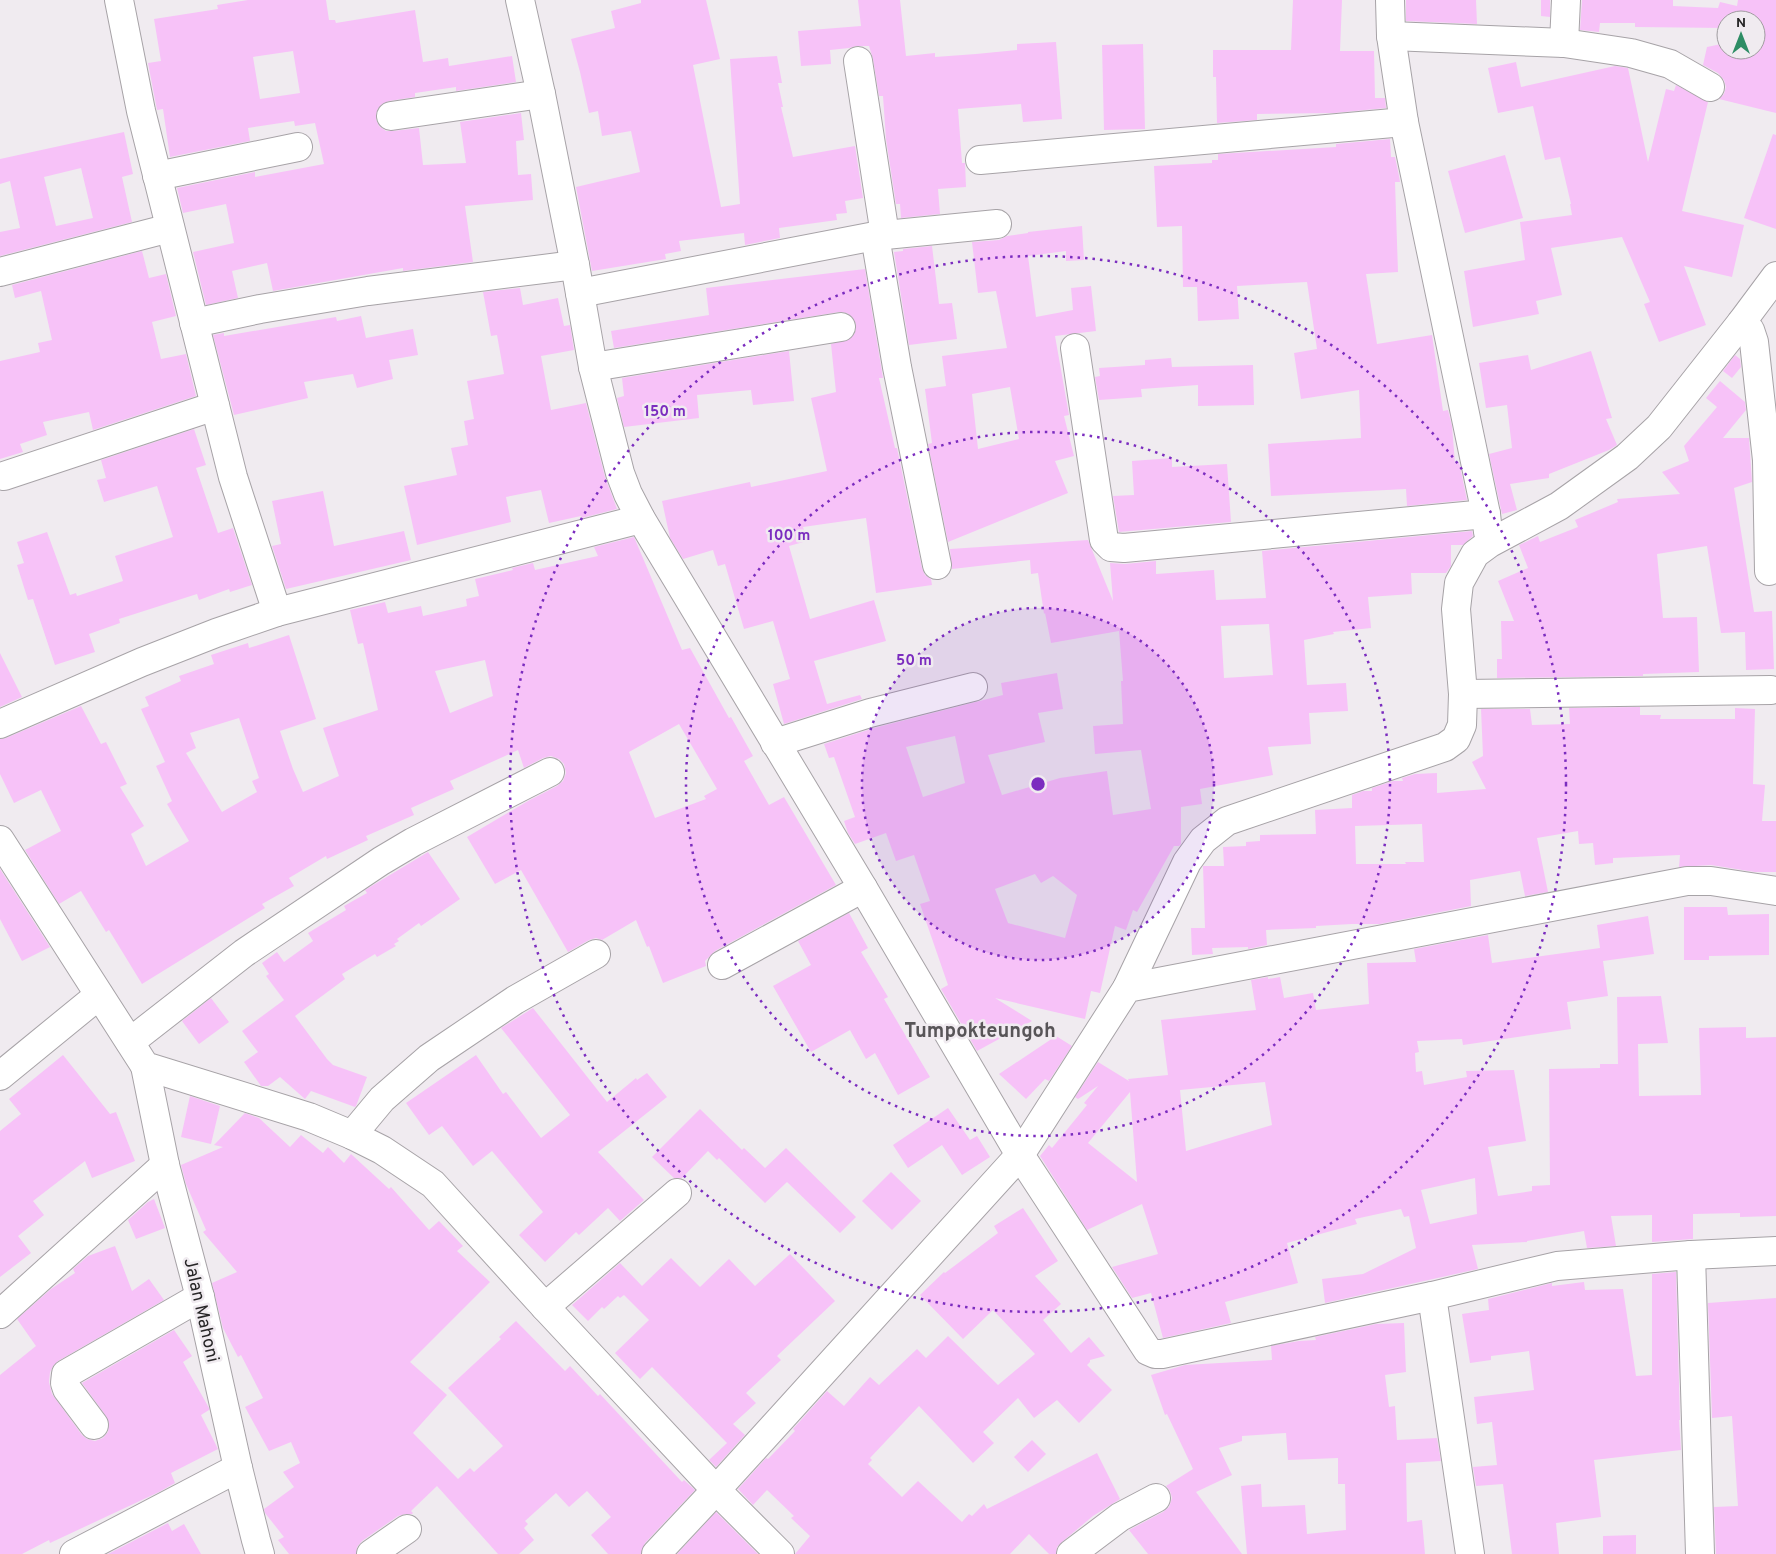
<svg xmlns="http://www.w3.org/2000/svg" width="1776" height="1554" viewBox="0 0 1776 1554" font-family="Overpass,sans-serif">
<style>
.building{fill:#f7c2f8;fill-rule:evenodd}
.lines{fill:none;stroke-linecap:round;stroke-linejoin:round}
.minor-casing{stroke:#a7a3a7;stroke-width:30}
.minor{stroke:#fff;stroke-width:28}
.ring{fill:none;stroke:#7b2cbf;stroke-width:2.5;stroke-dasharray:2.5 5}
.labels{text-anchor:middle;stroke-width:5;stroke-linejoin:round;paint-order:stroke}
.street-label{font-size:18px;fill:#272627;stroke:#f0ebf0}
.quarter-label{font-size:20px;font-weight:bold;fill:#585558;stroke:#f0ebf0}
.centre{fill:#7b2cbf;stroke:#f0ebf0;stroke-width:2.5}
.ring-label{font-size:15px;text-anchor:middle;font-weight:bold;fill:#7b2cbf;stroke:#f0ebf0;stroke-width:5;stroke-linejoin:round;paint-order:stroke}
</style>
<rect width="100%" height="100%" fill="#f0ebf0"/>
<g class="building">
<path d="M248 0H326L329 20H335L336 23 415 10 423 62 448 58 449 66 512 56 516 82 456 91V87L415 93V97L389 101 382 104 377 110 376 119 379 126 386 131H393L419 128 423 165 466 163 460 122 521 113 524 140 516 141 518 175 531 174 533 200 465 206 473 262 403 271V268L273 291 267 263 232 271 238 298 206 305 193 252 234 243 226 204 183 213 177 188 255 172V177L324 164 315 123 295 126 294 121 248 128 250 141 170 157 163 109 157 110 148 63 161 61 154 19 218 9 217 5ZM293 51 300 93 260 99 253 57Z"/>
<polygon points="641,0 706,0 720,59 693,65 721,207 740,204 730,59 777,56 782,83 778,83 783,107 781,107 793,157 855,146 863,198 845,201 847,213 836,214 837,220 779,228 780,238 745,245 744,233 679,241 681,251 665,254 666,259 592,271 576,187 640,172 631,131 602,136 598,111 589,113 580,72 571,39 615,28 611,11 641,3"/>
<polygon points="858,0 900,0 906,56 935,53 935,57 976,54 1017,50 1017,44 1056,42 1062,119 1023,122 1021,104 958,109 962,163 965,163 966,187 938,189 940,214 901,218 900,204 896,204 886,139 883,96 879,96 873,59 869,46 856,46 849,48 830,50 831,64 801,66 798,31 861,26"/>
<polygon points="1293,0 1342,0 1340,51 1374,51 1375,98 1385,98 1386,108 1334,113 1257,114 1257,120 1217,123 1216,77 1213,77 1213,50 1291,50"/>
<polygon points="1406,0 1476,0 1477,24 1406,21"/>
<polygon points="1541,0 1550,0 1550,17 1541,16"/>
<polygon points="1582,0 1673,0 1673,6 1718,8 1720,2 1737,6 1738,0 1776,0 1776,113 1719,99 1724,94 1726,87 1724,80 1718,73 1703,65 1707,47 1726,43 1726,50 1756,50 1756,37 1759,36 1758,29 1756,29 1756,20 1726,20 1726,28 1635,27 1635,23 1600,23 1599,32 1580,30"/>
<polygon points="1143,44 1145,129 1104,130 1102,45"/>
<polygon points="1516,62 1521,87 1615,66 1628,68 1648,162 1666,89 1674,91 1676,85 1708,102 1682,211 1744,225 1732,277 1684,266 1706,325 1659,342 1644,304 1650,302 1622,237 1551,248 1562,295 1536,301 1539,314 1473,327 1464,271 1525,260 1520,222 1572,215 1570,204 1571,204 1560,157 1545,160 1533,106 1498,113 1488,68"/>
<path d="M124 132 133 174 122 177 132 222 0 256V232L20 228 10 181 0 184V159ZM81 168 93 218 56 226 44 177Z"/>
<polygon points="1773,134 1776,135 1776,229 1744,218"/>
<polygon points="1390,139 1391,157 1395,157 1399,176 1400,182 1395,182 1398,272 1366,274 1377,344 1432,335 1443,411 1448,410 1452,426 1455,463 1459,462 1467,500 1407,506 1406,489 1271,496 1268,444 1361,438 1359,390 1301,399 1294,353 1317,349 1307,282 1237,286 1239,319 1198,321 1197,287 1183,287 1182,226 1157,227 1154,166 1212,163 1212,160 1218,160 1218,154 1336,147 1336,144"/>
<polygon points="1505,155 1523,218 1465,233 1448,171"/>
<path d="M1082 226 1084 260 1066 261V251L1028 256 1036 317 1073 310 1071 288 1091 286 1096 331 1055 336 1069 415 1064 416 1074 456 1055 461 1068 493 948 542 928 444 932 443 925 389 946 386 942 356 1007 348 996 291 978 293 972 242 999 240 1007 236 1028 233V232ZM1010 387 1019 439 978 449 972 394Z"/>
<polygon points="932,246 939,304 952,303 957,339 909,345 894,252 903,251 903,249"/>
<polygon points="142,251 149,278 166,274 176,316 152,322 161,359 186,354 196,396 93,430 89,412 43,422 47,435 20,444 23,452 0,459 0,361 40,352 38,343 52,340 41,291 15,298 12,285"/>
<polygon points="865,269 883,378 879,378 895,448 897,448 922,568 925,575 931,579 932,585 876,593 866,518 803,527 807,541 789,546 810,619 874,600 886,641 814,661 827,704 860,695 862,699 784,724 773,684 790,679 773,621 744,629 725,564 718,566 713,550 683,559 670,538 662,501 750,482 751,487 827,471 811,398 836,392 831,344 850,339 855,333 856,324 853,318 847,313 839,312 614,348 611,331 709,315 706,288"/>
<polygon points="520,288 523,305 558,298 564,326 570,325 574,350 541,356 551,410 586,403 605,477 617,509 582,518 581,516 549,523 541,490 506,497 511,522 417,545 404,486 457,475 451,448 468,445 464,421 474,419 467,381 504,374 497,335 491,336 483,292"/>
<polygon points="361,316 366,338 413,329 418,355 389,360 393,379 357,388 353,374 304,382 308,398 234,415 213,335 224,333 224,336 336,317 337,321"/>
<polygon points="789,351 794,401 753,405 751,390 697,395 699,418 624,427 617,398 624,396 622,378"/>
<polygon points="1591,351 1612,418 1606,419 1617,445 1609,450 1549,474 1549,478 1510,484 1517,510 1502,514 1489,454 1512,448 1507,405 1486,408 1479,363 1528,355 1531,370"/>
<polygon points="1735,355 1740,359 1741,367 1732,378 1723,371"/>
<polygon points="1171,358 1172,367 1253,365 1254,405 1198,406 1198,385 1141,389 1142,397 1099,400 1095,377 1100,376 1099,368 1145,365 1145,360"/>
<polygon points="1720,381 1745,402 1746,410 1723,438 1749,438 1752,482 1734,488 1754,612 1772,611 1774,669 1746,670 1745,632 1721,633 1707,546 1657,554 1663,618 1697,617 1699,672 1643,674 1643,676 1497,678 1497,659 1502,659 1501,621 1514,621 1498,581 1528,568 1519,545 1538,536 1540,542 1578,527 1575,520 1618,502 1617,499 1680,494 1662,472 1689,461 1684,446 1717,407 1706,398"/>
<polygon points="194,429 206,465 196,468 218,533 233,528 252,585 230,592 229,589 199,600 197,594 119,619 120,623 89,634 95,652 55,665 33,599 28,600 17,565 24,563 17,542 47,532 70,595 76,593 77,596 123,581 115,556 173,537 157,486 104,502 97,480 106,478 101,460"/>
<polygon points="1172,458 1172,467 1227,464 1231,522 1119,532 1113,496 1134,495 1132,461"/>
<polygon points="323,491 334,546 404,531 411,560 286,589 272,546 281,544 272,501"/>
<path d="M1472 531 1473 536 1463 545H1451V566L1446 573H1411L1412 594 1368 597 1371 628 1333 632 1334 634 1304 640 1307 685 1346 683 1348 711 1309 713 1311 744 1268 747 1273 775 1200 789 1202 804 1181 807V844L1179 846H1174L1137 912 1133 910 1126 930 1115 926 1100 993 1091 991 1085 1019 995 998 1032 1021 977 1051 941 989 948 985 920 904 930 901 914 855 896 861 886 833 855 844 848 833 844 821 855 817 834 757 829 758 824 744 874 728 1003 695 1001 683 1057 673 1063 709 1038 713 1045 742 988 755 1002 795 1060 778 1107 771 1113 815 1151 809 1141 750 1095 754 1093 726 1123 724 1121 681H1123L1119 631 1051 643 1045 613 1044 614 1038 573 1031 574 1030 560 952 569 950 549 1088 540 1113 601 1110 563 1125 564 1156 561V574L1214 570 1216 600 1266 598 1262 551ZM1269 624 1273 675 1224 678 1221 626ZM955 736 965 783 923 797 906 747ZM1035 874 1041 883 1053 876 1077 895 1065 938 1008 923 995 889Z"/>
<path d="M634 537 682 650 690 648 729 718 731 717 753 756 744 761 769 805 784 797 836 885 715 951 705 961 706 966 663 983 649 946 647 947 636 920 602 940 596 938 589 940 568 952 521 870 495 884 467 837 528 801 557 786 563 781 566 773 564 764 559 759 551 756 543 758 524 768 518 750 450 781 454 789 411 808 414 815 366 836 368 840 327 859 326 856 289 878 294 886 262 904 265 908 142 984 109 930 106 932 81 891 59 904 25 850 61 831 41 790 14 803 0 774V739L6 738 81 706 101 744 106 742 127 784 120 787 144 826 131 834 146 866 189 841 167 804 172 801 156 766 165 762 141 709 149 706 145 697 181 681 179 676 214 664 211 655 248 643 249 648 289 635 316 719 280 731 293 769 303 792 339 776 323 728 378 710 363 643 358 644 350 610 385 602 388 613 421 606 423 616 467 606 466 599 479 596 475 579 513 570 512 568 533 563 535 570 598 556 594 547ZM485 660 493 696 450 713 435 671ZM239 718 259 778 252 781 257 792 222 812 186 753 196 748 190 733ZM679 724 717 789 704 796 706 799 655 818 629 752Z"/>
<polygon points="0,653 22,697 0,707"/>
<path d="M1640 707V715H1661L1660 719H1735V708L1755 709 1753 784 1765 785 1762 821H1776V872H1755L1711 865 1679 867 1680 855 1613 858V863L1595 865 1593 843 1579 844 1578 831 1537 838 1548 892 1525 896 1520 871 1470 880 1471 906 1380 924H1352L1316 926V928L1266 930 1267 945 1248 949V947L1212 948 1213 954 1192 955 1191 928H1205L1203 866H1224L1223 847 1246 846V842L1260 841V835L1316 834 1315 810 1352 808V795L1363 791H1372V788L1393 781H1403L1402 778 1415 774 1437 773V793L1486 789 1472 762 1483 756 1481 709H1530L1532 725 1570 724 1569 708ZM1422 824 1424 862H1405L1406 864H1356L1355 826Z"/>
<polygon points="428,852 460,899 421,926 419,923 397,939 399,941 394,944 396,946 377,957 375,954 342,974 345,979 295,1016 327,1059 333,1065 367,1077 356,1106 355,1107 311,1091 305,1099 280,1077 268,1086 261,1086 244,1062 258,1052 242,1031 284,1000 266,976 269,974 262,963 277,952 284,962 313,941 308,933 346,910 344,906 367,893 365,890"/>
<polygon points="0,869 50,947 22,961 0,919"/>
<polygon points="1684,907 1727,907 1728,915 1769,914 1769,955 1709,956 1709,960 1684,960"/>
<polygon points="849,913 868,948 861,952 888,997 884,999 930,1077 898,1095 875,1053 866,1059 850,1030 811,1052 773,986 811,965 798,941"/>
<path d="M1648 916 1654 954 1603 961 1608 996 1567 1002 1571 1029 1463 1045 1462 1039 1417 1041 1419 1052 1415 1053 1416 1072 1422 1071 1424 1085 1467 1077 1466 1071 1514 1070 1526 1141 1488 1147 1498 1196 1532 1191V1186L1550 1185 1549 1069 1600 1068V1064H1618L1617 997 1661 996 1668 1043 1638 1044 1639 1096 1701 1095 1699 1028 1746 1027V1038L1776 1037V1216L1740 1217V1213L1693 1214V1239L1652 1242V1215L1611 1216 1616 1246 1587 1248 1584 1231 1527 1241V1242L1472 1245 1478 1269 1325 1303 1322 1279 1363 1274 1416 1248 1409 1216 1404 1217 1401 1209 1355 1219 1357 1224 1287 1243 1298 1283 1225 1302 1231 1323 1163 1338 1151 1293 1132 1298 1112 1267 1158 1254 1142 1204 1087 1230 1040 1156 1049 1145 1052 1148 1087 1105 1084 1103 1098 1086 1078 1099 1075 1097 1098 1062 1129 1081 1128 1079 1168 1075 1161 1020 1256 1010 1251 980 1268 977V979L1280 977 1284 998 1313 993 1316 1010 1369 1004 1367 963 1416 962 1414 949 1488 935 1492 963 1600 948 1597 925ZM1265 1082 1272 1125 1186 1151 1180 1090ZM1130 1092 1137 1182 1088 1143ZM1475 1178 1477 1214 1430 1224 1421 1190Z"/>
<polygon points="211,998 229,1022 199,1044 182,1021"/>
<polygon points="533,1008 607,1102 636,1078 637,1080 647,1073 667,1097 598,1152 644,1200 620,1221 608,1208 579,1235 576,1232 545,1262 519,1235 543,1212 492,1151 473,1166 442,1126 429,1135 406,1103 476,1055 503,1094 506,1092 541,1138 570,1115 501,1028"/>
<polygon points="1056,1036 1072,1046 1049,1081 1045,1079 1026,1099 999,1074"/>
<polygon points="63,1055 110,1114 116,1112 135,1161 92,1178 85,1161 33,1201 44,1215 18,1236 31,1253 0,1277 0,1131 21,1114 9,1099"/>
<polygon points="190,1096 220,1106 211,1144 181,1137"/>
<polygon points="948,1108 970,1140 977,1136 990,1157 962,1175 942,1145 908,1168 893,1145"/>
<polygon points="700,1109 742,1150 744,1148 765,1168 786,1148 856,1217 840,1233 787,1182 765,1203 719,1158 717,1160 708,1151 682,1178 674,1178 652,1157"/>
<polygon points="245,1113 259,1118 290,1147 301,1135 323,1153 328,1147 344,1163 351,1154 389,1189 391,1187 429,1230 439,1221 463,1246 457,1251 490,1282 410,1362 447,1395 413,1433 458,1479 470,1468 474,1472 503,1446 448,1388 501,1339 499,1337 516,1321 565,1371 570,1366 598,1396 600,1394 682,1482 684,1480 695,1490 645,1543 641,1554 608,1554 591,1535 611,1517 587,1491 569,1507 556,1493 525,1521 528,1524 524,1528 534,1540 519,1554 498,1554 437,1486 411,1511 413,1513 412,1514 405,1514 398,1516 362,1541 357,1547 356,1554 289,1554 278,1540 284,1537 265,1513 264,1509 294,1487 283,1472 300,1463 291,1442 269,1451 245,1407 263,1398 241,1355 238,1357 223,1328 212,1283 237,1272 203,1232 206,1230 186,1184 181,1165 223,1147 214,1145"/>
<polygon points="891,1172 921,1201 892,1230 862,1201"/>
<polygon points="154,1199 165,1228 136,1239 128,1220 148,1202"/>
<polygon points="1023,1208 1058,1261 1035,1276 1061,1304 1043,1320 1071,1353 1089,1337 1105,1356 1090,1360 1090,1362 1087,1365 1112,1390 1079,1423 1057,1400 1034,1418 1018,1398 983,1432 994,1443 973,1463 919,1406 870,1458 872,1460 868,1464 902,1497 918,1481 962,1522 969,1514 972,1516 984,1504 987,1509 1097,1453 1120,1499 1093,1516 1062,1542 1057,1547 1056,1554 1049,1554 1029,1534 1010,1554 795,1554 810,1536 791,1518 794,1516 767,1490 753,1505 738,1489 766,1458 768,1459 795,1431 793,1429 827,1391 844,1406 870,1377 879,1385 917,1349 926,1358 948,1336 998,1385 1035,1354 993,1310 963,1339 920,1295 944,1272 945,1273 998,1233 994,1226"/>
<polygon points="115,1246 132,1291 149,1279 164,1300 58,1361 53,1366 50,1372 49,1382 52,1394 82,1435 87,1439 95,1441 103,1438 108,1432 109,1423 106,1416 82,1383 174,1330 192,1356 183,1362 209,1408 209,1410 201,1415 218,1449 171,1473 175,1483 159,1492 50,1543 49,1540 22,1554 0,1554 0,1375 36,1346 17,1319 51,1289 75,1273 73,1269 88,1256"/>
<polygon points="790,1254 835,1301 777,1356 781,1360 746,1393 756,1403 733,1424 745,1435 716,1467 709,1460 727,1443 652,1367 640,1379 615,1353 649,1320 624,1295 620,1298 618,1296 604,1309 602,1307 588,1321 572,1305 620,1263 642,1286 671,1258 700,1287 729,1259 755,1286"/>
<polygon points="1676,1272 1680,1420 1679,1420 1681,1450 1594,1460 1601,1517 1556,1523 1559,1554 1512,1554 1503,1484 1476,1486 1473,1467 1497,1465 1492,1422 1477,1424 1474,1397 1534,1390 1529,1351 1491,1356 1491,1360 1470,1363 1462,1314 1489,1310 1488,1299 1552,1283 1552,1286 1584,1282 1585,1290 1623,1289 1636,1376 1652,1375 1652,1274"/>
<polygon points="1776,1298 1776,1554 1716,1554 1714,1507 1738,1506 1732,1416 1712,1418 1708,1303"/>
<polygon points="1404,1323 1406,1372 1385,1375 1389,1407 1395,1406 1397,1440 1437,1438 1441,1461 1406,1463 1407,1522 1422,1520 1425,1554 1247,1554 1241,1486 1261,1484 1262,1507 1305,1505 1307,1534 1346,1530 1345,1484 1338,1484 1338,1458 1288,1460 1286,1433 1242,1436 1242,1441 1219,1448 1232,1475 1196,1492 1242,1554 1148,1554 1129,1530 1163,1512 1169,1507 1172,1498 1170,1491 1166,1486 1193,1469 1167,1414 1165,1415 1151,1375 1185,1365 1272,1360 1271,1346 1299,1341 1316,1340 1315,1337 1376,1324"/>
<polygon points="1032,1440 1046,1454 1028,1472 1014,1457"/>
<polygon points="716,1512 758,1554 677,1554"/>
<polygon points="168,1523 172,1531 184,1524 201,1554 108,1554"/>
<polygon points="1636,1535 1636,1554 1603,1554 1603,1536"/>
</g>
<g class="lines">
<g class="minor-casing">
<g id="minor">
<polyline points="119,0 141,111 233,477 277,612"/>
<polyline points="520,0 541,94 575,265 593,367 620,473 628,494 641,519 863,888 1020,1155 1148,1351 1155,1354 1162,1354 1432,1296 1557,1266 1691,1255 1776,1251"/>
<polyline points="1390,0 1391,36 1404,122 1486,514 1488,532"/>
<polyline points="1391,36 1564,43 1631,53 1670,64 1710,87"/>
<polyline points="1564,43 1566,0"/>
<polyline points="858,61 885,235"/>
<polyline points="391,116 541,94"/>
<polyline points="980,160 1404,122"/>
<polyline points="157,176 298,147"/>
<polyline points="875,236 897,367 937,565"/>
<polyline points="0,272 170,228"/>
<polyline points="580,293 875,236 997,224"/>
<polyline points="194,323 260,309 368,291 575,265"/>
<polyline points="1741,323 1750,330 1754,342 1767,460 1776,461"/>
<polyline points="1075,348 1104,540 1111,547 1124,548 1486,514"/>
<polyline points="593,367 841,327"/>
<polyline points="1767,460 1769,571"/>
<polyline points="4,476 215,406"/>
<polyline points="1463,694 1771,690"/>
<polyline points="0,724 142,662 216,633 277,612 641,519"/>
<polyline points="775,743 870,713 973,687"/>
<polyline points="0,840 145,1066 309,1117 352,1135 382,1150 433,1184 545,1307 716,1490 780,1554"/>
<polyline points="722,965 863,888"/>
<polyline points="1127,988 1187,862 1203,840 1227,821 1445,747 1456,739 1462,725 1463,694 1456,609 1459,583 1475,554 1490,543 1559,506 1627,457 1659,427 1741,323 1776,276"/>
<polyline points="130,1042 244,953 381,861 413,842 550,772"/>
<polyline points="145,1066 165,1165 200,1297 238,1468 256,1540 260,1554"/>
<polyline points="0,1076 99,995"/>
<polyline points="352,1135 382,1099 429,1058 515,1000 596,954"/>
<polyline points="1691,1255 1700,1554"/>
<polyline points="1432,1296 1470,1554"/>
<polyline points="545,1307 677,1193"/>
<polyline points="0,1314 165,1165"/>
<polyline points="94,1425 67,1389 65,1383 66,1374 200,1297"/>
<polyline points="74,1554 238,1468"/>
<polyline points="371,1554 407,1529"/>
<polyline points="656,1554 716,1490 1020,1155 1127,988 1687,881 1711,881 1776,891"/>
<polyline points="1071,1554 1120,1517 1156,1498"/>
</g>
</g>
<use href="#minor" class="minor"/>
</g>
<circle cx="1038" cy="784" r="176" fill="#7b2cbf" fill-opacity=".12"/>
<g class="ring">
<circle cx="1038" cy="784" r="176"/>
<circle cx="1038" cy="784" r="352"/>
<circle cx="1038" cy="784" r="528"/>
</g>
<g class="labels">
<g class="street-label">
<text transform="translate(202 1310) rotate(77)" y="6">Jalan Mahoni</text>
</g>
<g class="quarter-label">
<text x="980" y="1037">Tumpokteungoh</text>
</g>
</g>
<circle cx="1038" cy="784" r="8" class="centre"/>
<g class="ring-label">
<text x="665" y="416">150 m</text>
<text x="789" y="540">100 m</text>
<text x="914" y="665">50 m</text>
</g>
<g transform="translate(1741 35)"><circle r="24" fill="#f0ebf0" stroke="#a09ca0"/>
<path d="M0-4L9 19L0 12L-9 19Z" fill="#2e8d65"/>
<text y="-8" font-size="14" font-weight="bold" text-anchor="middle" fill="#272627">N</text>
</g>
</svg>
